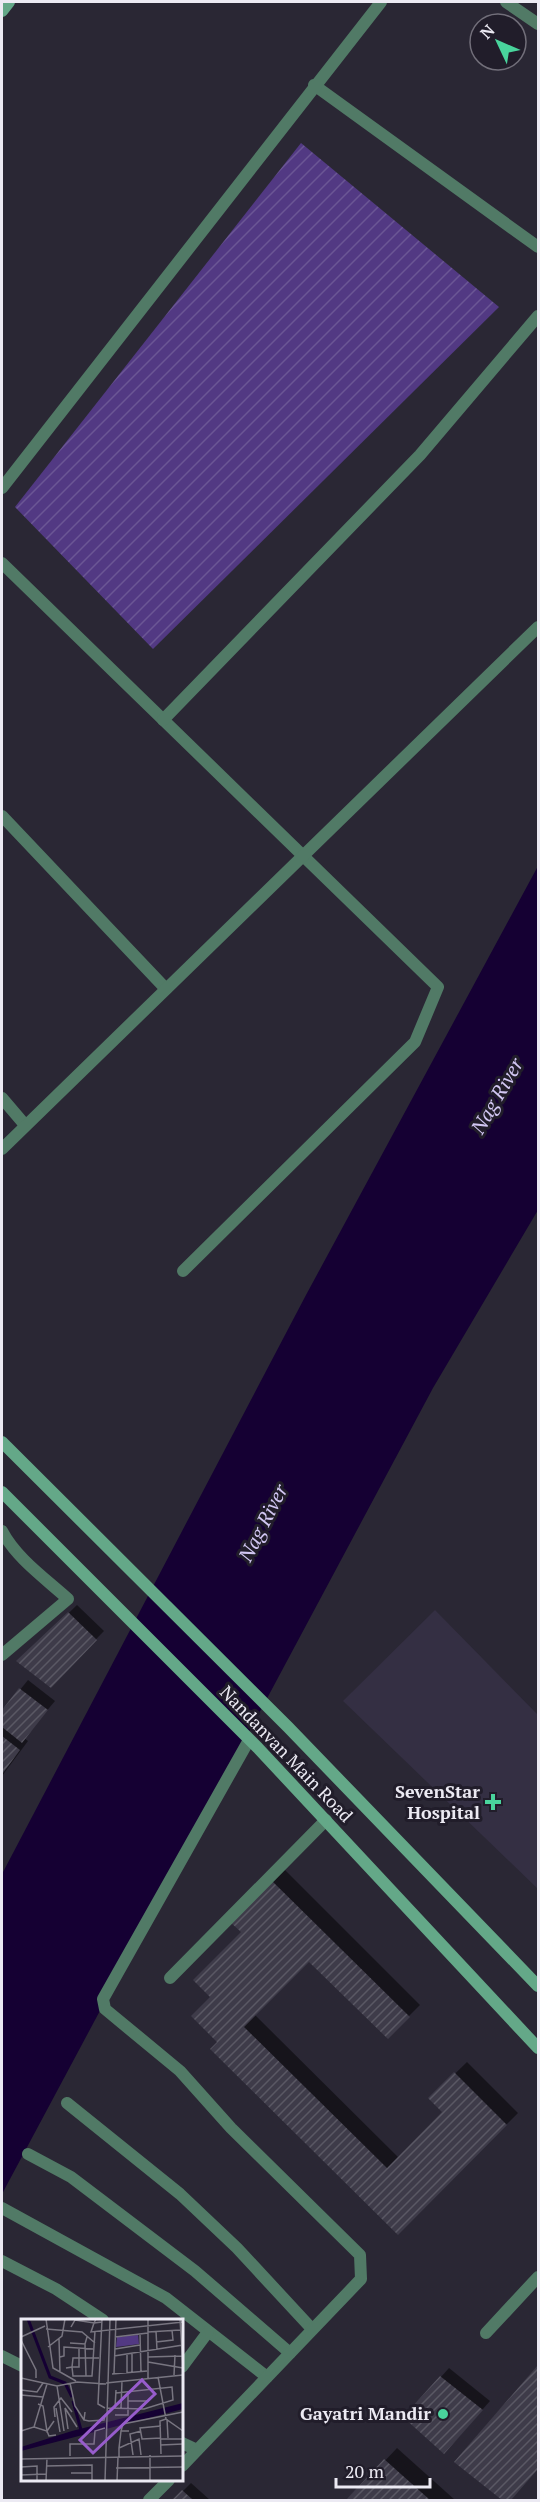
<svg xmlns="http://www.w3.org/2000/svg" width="540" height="2502" viewBox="0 0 540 2502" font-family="'PT Serif',serif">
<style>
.built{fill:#342f43}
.garden{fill:url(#garden-furrows)}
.water{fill:#150033}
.shadow{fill:#0007}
.building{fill:url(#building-hatch)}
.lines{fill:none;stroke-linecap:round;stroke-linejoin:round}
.service{stroke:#517a66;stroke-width:12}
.minor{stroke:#517a66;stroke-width:12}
.secondary{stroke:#64a888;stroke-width:12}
.poi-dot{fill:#49d49c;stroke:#211d2a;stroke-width:2}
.labels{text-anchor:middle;stroke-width:6;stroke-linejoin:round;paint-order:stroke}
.street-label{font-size:18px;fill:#eceaf3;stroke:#211d2a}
.poi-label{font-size:18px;font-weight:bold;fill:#eceaf3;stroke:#211d2a;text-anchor:end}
.water-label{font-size:20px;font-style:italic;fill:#d2c7f3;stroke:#211d2a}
.inset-river{fill:none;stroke:#150033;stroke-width:3}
.inset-road{fill:none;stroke:#787580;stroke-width:1.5}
.view{fill:#975ccc;fill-opacity:0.15;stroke:#975ccc;stroke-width:3}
.inset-edge{fill:none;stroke:#eceaf3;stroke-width:3}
</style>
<defs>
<pattern id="garden-furrows" width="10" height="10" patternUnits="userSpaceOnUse" patternTransform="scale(1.5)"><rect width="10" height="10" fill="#523983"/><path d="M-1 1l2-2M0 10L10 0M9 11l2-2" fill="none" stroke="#6b5695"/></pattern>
<pattern id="building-hatch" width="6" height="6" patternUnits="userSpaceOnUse" patternTransform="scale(1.5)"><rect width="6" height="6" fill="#3e3b49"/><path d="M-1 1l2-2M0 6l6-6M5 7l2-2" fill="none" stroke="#5a5864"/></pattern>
</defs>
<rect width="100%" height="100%" fill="#2a2734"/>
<polygon class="built" points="435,1610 538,1715 538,1889 343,1701"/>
<polygon class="garden" points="301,143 499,307 153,649 15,507"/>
<polygon class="water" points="538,866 538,1210 433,1388 2,2194 2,1874 306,1295"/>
<g class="shadow">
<polygon points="77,1605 104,1631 51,1686 19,1661"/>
<polygon points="28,1680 55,1701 24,1738 28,1741 2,1776 2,1712"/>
<polygon points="284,1869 420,2005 388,2037 309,1960 255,2015 399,2158 444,2112 430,2098 467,2062 518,2113 398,2233 219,2042 212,1997 243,1932 232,1921"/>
<polygon points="538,2367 538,2468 509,2500 505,2500 456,2462"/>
<polygon points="449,2368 490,2401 452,2444 405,2417"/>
<polygon points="397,2448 455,2500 348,2500"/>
<polygon points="191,2483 210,2500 174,2500"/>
</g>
<g class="building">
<polygon points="68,1612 97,1640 51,1688 16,1661"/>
<polygon points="19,1688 48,1710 22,1743 2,1727 2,1710"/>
<polygon points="2,1736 20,1750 3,1773 2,1772"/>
<polygon points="271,1880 410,2017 388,2039 309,1962 244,2027 387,2168 442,2112 428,2098 454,2072 507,2125 398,2235 210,2049 217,2042 191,2016 210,1997 193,1980 241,1932 229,1921"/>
<polygon points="538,2365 538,2469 511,2500 502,2500 454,2462"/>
<polygon points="440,2376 483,2410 444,2454 403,2417"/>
<polygon points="384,2459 430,2500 346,2500"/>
<polygon points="182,2490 193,2500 172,2500"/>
</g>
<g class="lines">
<g class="service">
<polyline points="170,1978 326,1820"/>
<polyline points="486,2333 538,2277"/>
</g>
<g class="minor">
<polyline points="506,2 538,24"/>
<polyline points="314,85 538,247"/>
<polyline points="2,488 381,2"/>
<polyline points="2,563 438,987 415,1042 183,1271"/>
<polyline points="163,720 420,455 538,316"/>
<polyline points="2,816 166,989"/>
<polyline points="2,1098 25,1125"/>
<polyline points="2,1149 538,627"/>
<path d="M2 1531C16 1558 46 1579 68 1599L2 1655"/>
<polyline points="67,2103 180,2194 237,2248 312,2329"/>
<polyline points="28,2154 71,2177 195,2271 290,2353"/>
<polyline points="2,2208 166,2298 267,2377"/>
<polyline points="2,2261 56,2289 103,2320"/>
<polyline points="2,2356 22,2366"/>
<polyline points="182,2367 208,2332"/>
<polyline points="182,2443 197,2450"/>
<polyline points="182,2466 361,2279 360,2255 231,2128 180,2071 105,2009 103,1999 249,1740"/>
<polyline points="149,2500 169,2480"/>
</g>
<g class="secondary">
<polyline points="2,11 9,2"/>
<polyline points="2,1442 288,1727 538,1986"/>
<polyline points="2,1492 258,1748 538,2048"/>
</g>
</g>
<g class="poi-dot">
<path d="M490 1793h6v6h6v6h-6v6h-6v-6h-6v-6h6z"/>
<circle cx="443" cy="2414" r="6"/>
</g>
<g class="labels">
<g class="street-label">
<text transform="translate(286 1754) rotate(46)" y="6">Nandanvan Main Road</text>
</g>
<g class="poi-label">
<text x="480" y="1798">SevenStar<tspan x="480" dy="21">Hospital</tspan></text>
<text x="431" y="2420">Gayatri Mandir</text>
</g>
<g class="water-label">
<text transform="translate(497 1096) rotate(-60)" y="7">Nag River</text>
<text transform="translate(263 1523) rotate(-63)" y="7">Nag River</text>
</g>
</g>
<g transform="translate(21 2319)">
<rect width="162" height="162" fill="#2a2734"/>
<path d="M117 16 118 25 95 28 96 18Z" fill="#523983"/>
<path d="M162 84V90L0 132V128L51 112Z" fill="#150033"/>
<path class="inset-river" d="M7 0 29 58 44 64 51 78M52 82 60 111"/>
<path class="inset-road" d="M25 0 32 49 55 62M81 0 77 85 84 89M159 0 162 49M81 3 73 4 70 13 162 3M50 8 54 1 73 4 75 0M25 10 61 13 74 24M135 12 136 31M127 13 159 11M119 15 120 53M0 18 24 7M94 18 127 14M38 20 39 54M0 21 15 51V59M135 23 152 21 151 11M49 24 64 25 66 18M64 25 65 57M27 28 41 17 44 0M58 30V48H51L52 57H71L74 12M94 30 119 26M93 37 162 26M39 38 43 37V28L72 30M127 38 161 37M127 43 162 49M45 49 51 48 52 39H78M111 53V35M106 54V35M91 55 126 52M93 55 95 0M153 56 154 36M137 58 145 100 162 112M0 59 36 67 56 63 85 65M127 59V0M49 64 54 87 63 101M85 64 162 56M36 67 43 112M0 71 16 73 22 64M0 76 22 78M107 82H128M17 85 22 87 26 112 33 102M35 89 39 113M44 89 56 108M44 89 47 110M86 89 123 90 152 81 151 68 95 74M94 89 95 71M100 89 101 62M64 93 63 101 68 102 83 101 84 96M94 96H107V73M34 98 33 88 40 79 51 93M146 100 147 119M140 107 119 109 121 120 140 119M13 108 26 112 28 117 35 116M0 112 13 108 26 65M100 112 102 105 162 93M140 120H162V123M140 126 162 125M98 129 100 112H108M140 135 139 102 145 100M112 136 109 115 120 112M129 136V162M49 137V125H73L74 112 84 109M98 138V129L118 120 120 136M0 140 162 137M25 147 71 146V162M0 148 16 147V162M95 149 162 148M50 154H71M0 156 25 155M25 162 26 139M84 162 89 0M96 162 97 138"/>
<path class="view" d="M121 61 134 75 72 134 59 121Z"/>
<rect width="162" height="162" class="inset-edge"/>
</g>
<rect width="540" height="2502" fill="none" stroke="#eceaf3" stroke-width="6"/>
<g transform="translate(498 42) rotate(314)"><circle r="28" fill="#211d2a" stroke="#726f7a" stroke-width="1.5"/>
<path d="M0-4.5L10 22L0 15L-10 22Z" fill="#49d49c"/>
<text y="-9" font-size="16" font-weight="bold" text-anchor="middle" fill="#eceaf3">N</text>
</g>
<path d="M336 2478v9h94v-9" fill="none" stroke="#eceaf3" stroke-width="3"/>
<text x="345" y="2478" font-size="18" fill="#eceaf3" stroke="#211d2a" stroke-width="4.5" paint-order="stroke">20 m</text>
</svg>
